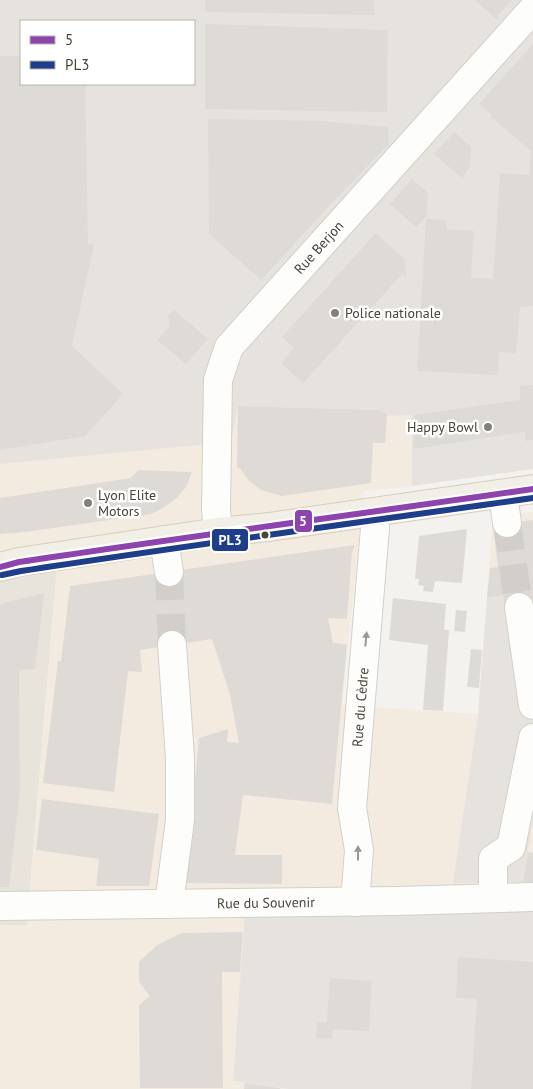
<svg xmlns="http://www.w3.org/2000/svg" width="533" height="1089" viewBox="0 0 533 1089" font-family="'PT Sans',sans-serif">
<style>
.residential{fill:#e7e4dc}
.commercial{fill:#f3ebdf}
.industrial{fill:#e6e2de;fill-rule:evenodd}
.parking{fill:#e6e3df}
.building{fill:#dedbd6}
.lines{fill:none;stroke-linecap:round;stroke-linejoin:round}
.minor-tunnel{stroke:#d2cfca;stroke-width:28;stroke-dasharray:28 14;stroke-linecap:butt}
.minor-casing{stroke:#d2d0cb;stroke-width:30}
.major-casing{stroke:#d6cebb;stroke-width:30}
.minor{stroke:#fdfdfc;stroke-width:28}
.major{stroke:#f2efe6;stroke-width:28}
.bus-1-casing{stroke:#fff;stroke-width:10}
.bus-2-casing{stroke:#fff;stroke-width:10}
.bus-1{stroke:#8e44ad;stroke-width:6}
.bus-2{stroke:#1e3e89;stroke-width:6}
.oneway{fill:#9b9791}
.poi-dot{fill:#868178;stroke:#fff;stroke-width:2}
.bus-dot{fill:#4b4439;stroke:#fff;stroke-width:2}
.labels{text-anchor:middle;stroke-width:5;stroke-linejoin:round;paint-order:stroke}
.street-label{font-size:14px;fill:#4b4439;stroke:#fff}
.poi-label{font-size:14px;fill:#4b4439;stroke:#fff;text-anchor:start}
.line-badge{stroke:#fff;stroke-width:2}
.badge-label{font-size:14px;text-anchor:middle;font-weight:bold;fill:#fff}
</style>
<rect width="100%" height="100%" fill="#f4f2ee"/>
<polygon class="residential" points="57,567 27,925 0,925 0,582"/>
<polygon class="commercial" points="238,406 380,410 389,416 412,415 412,486 364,491 342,705 478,714 493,518 533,512 533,884 247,889 233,1081 288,1089 0,1089 0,925 27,925 57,567 0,582 0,464 231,442"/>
<g class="industrial">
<path d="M0 0H533V469L412 486V415L389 416 379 410 238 406 231 442 0 464ZM21 21H194V84H21Z"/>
<polygon points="533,910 533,1089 288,1089 233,1081 245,913"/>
</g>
<g class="parking">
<polygon points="130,93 131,263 96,247 93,94"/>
<polygon points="503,595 505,609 533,605 533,818 523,882 453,883 478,715 487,598"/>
</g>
<g class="building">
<polygon points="205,0 374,0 374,15 205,12"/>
<polygon points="475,0 512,0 497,16 499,18 497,20"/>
<polygon points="205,24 388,30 387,112 205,109"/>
<polygon points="533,44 533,306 520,307 516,353 499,352 498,375 417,371 426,219 446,220 446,229 474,231 471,278 493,279 500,173 529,175 531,151 491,117 492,115 479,104"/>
<polygon points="0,56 21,56 21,84 85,84 88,244 94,244 72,346 123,394 85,436 0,450"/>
<polygon points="208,119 321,121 388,127 389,144 329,206 261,280 209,234"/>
<polygon points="454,132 471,147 470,167 462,178 434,154"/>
<polygon points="412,179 428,193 427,215 416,227 390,204"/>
<polygon points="376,233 405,260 406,275 404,277 402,274 303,383 281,363 294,348 282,337"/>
<polygon points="174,310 208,339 186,364 157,340 170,326 168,323 170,320 167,318"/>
<polygon points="533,385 533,440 525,441 525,432 413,449 415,415 520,400 520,386"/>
<polygon points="238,406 380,410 387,414 385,443 373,443 371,483 282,496 261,490 248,480 240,468 237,468"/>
<polygon points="138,470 192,472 186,487 177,498 163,508 151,514 25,532 0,534 0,498 131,478"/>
<polygon points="533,520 533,605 505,610 503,595 487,598 490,568 498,567 493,525"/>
<polygon points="467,529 462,583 435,581 433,592 423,591 424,586 418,585 419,579 415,579 419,536"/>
<polygon points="355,545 352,552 347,619 328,618 333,643 347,644 332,804 243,795 235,855 282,855 282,884 185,883 199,738 228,729 227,742 239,743 230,695 212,639 140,650 142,672 128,671 114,792 43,783 58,661 61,661 70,586"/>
<polygon points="44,593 35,669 19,670 20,791 9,887 0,887 0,604"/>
<polygon points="393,598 446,604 444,630 449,630 443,711 423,710 428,645 389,640"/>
<polygon points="456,610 467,611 465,632 454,631"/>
<polygon points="471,649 482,650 479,688 467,687"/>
<polygon points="42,799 159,814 149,886 96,886 99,859 36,850"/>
<polygon points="528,852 533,853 533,882 523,882"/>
<polygon points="243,932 240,972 222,972 223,1088 140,1088 139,1005 150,996 139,982 139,962 157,945 182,933"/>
<polygon points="458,957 533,962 533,1089 471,1089 477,999 456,998"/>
<polygon points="330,978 372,981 369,1031 333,1029 332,1039 316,1038 317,1022 327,1022"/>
<polygon points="245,1083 280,1088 280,1089 244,1089"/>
</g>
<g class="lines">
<g class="minor-tunnel">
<polyline points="507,523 519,607"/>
<polyline points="169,572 172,645"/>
</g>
<g class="minor-casing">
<g id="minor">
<polyline points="503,494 507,523"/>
<path id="s1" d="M218 532 216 509 218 380 229 347 533 9"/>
<polyline points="164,540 169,572"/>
<polyline points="519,607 533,705"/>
<polyline points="493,897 493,859 511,847 533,738"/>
<path id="s2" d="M355 902 359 850 352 808 375 528 373 513"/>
<polyline points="169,904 180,820 180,757 172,645"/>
<path id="s3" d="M0 906 397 901 533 897"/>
</g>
</g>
<g class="major-casing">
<polyline id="major" points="0,567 19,562 218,532 269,527 533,489"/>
</g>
<use href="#minor" class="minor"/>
<use href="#major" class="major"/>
<g class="bus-1-casing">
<path id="bus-1" d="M0 567 19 562C190 536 362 514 533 489"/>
</g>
<g class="bus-2-casing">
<path id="bus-2" d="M2 575 21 571C191 545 362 522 533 498"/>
</g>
<use href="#bus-1" class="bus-1"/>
<use href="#bus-2" class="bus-2"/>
</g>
<defs><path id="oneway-solid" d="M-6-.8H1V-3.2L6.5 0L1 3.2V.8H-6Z" transform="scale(1.25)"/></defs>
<g class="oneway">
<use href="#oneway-solid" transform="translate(366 639) rotate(-85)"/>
<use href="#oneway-solid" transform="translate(358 853) rotate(-90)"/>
</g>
<g class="poi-dot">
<circle cx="335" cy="313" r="5"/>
<circle cx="488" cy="427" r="5"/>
<circle cx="88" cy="503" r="5"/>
</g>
<circle class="bus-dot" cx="265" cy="535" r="4.5"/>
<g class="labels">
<g class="street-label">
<text dy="5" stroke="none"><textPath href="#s1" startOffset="321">Rue Berjon</textPath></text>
<text dy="5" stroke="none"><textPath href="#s2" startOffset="196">Rue du Cèdre</textPath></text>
<text dy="5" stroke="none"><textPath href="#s3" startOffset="266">Rue du Souvenir</textPath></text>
</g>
<g class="poi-label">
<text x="345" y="318">Police nationale</text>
<text x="478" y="432" text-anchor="end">Happy Bowl</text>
<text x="98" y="500">Lyon Elite<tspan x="98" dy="16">Motors</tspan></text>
</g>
</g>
<g class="line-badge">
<rect x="294" y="509" width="19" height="24" rx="5" fill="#8e44ad"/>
<rect x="211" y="528" width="38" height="24" rx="5" fill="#1e3e89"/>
</g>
<g class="badge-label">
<text x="303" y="526">5</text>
<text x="230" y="545">PL3</text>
</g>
<rect x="20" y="20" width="175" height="65" fill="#ffffff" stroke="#b7b4b0"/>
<rect x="30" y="36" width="25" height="8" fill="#8e44ad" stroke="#b7b4b0"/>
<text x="65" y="45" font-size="15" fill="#4b4439">5</text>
<rect x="30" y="61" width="25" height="8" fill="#1e3e89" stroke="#b7b4b0"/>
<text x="65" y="70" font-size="15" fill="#4b4439">PL3</text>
</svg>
